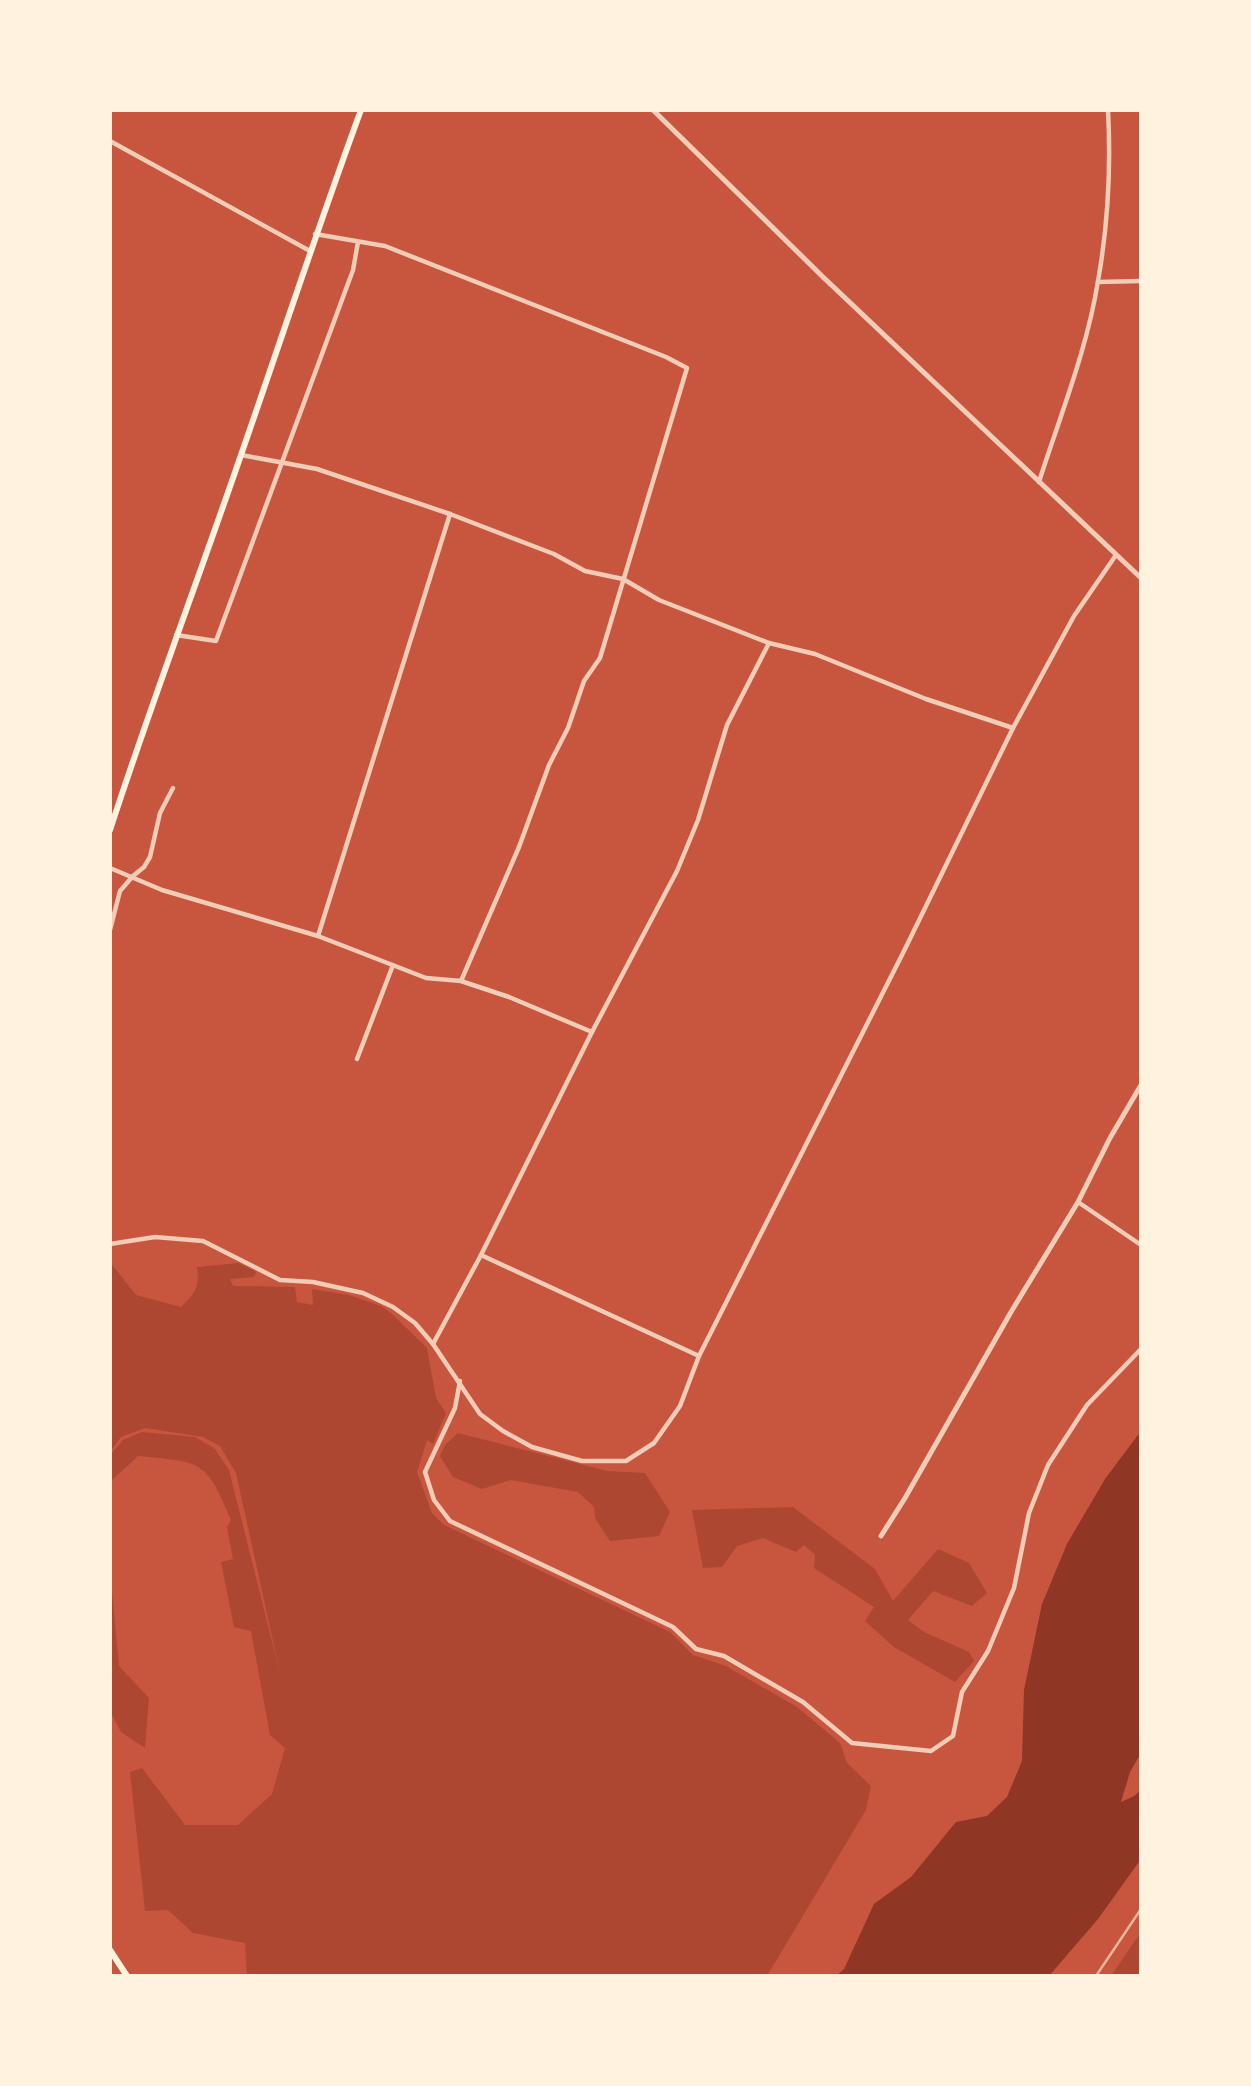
<svg xmlns="http://www.w3.org/2000/svg" width="1251" height="2086" viewBox="0 0 1251 2086" font-family="'Alegreya Sans',sans-serif">
<style>
.green{fill:#ae4732}
.water{fill:#8f3625}
.lines{fill:none;stroke-linecap:round;stroke-linejoin:round}
.minor{stroke:#f1ccb7;stroke-width:4.5}
.tertiary{stroke:#f1ccb7;stroke-width:5}
.secondary{stroke:#fff3e0;stroke-width:6}
.rail{stroke:#e9b49f;stroke-width:2.5}
</style>
<rect width="100%" height="100%" fill="#c8553d"/>
<g class="green">
<path d="M110 1262 136 1295 181 1307C195 1293 200 1287 197 1267L239 1263 256 1272 254 1277 230 1279 233 1286 295 1287 297 1302 313 1305 312 1289 349 1295 381 1306 392 1314 427 1348 436 1398 446 1413 433 1444 427 1440 417 1472 432 1513 444 1525 670 1632 693 1655 726 1666 797 1707 840 1743 847 1763 871 1786 866 1810 767 1976H247L245 1943 193 1933 168 1910 145 1911 130 1772 142 1768 185 1825H238L272 1794 285 1748 270 1735 251 1631 234 1627 221 1562 233 1559 227 1527 231 1520C206 1459 201 1462 138 1456L110 1482V1455L123 1440 142 1432 195 1437 215 1449 229 1470 280 1673 236 1473 220 1446 203 1437 145 1428 121 1437 110 1452Z"/>
<polygon points="458,1433 607,1471 645,1473 670,1512 659,1536 610,1541 595,1518 594,1507 578,1492 511,1480 482,1489 453,1477 440,1456 445,1445"/>
<polygon points="793,1507 875,1569 893,1601 938,1549 969,1563 987,1593 972,1606 933,1591 908,1620 924,1632 969,1652 974,1661 955,1682 894,1647 865,1621 874,1607 814,1568 815,1555 804,1545 796,1552 763,1538 737,1546 722,1567 703,1568 692,1510"/>
<polygon points="110,1569 119,1666 149,1698 145,1748 121,1732 110,1711"/>
<polygon points="1141,1932 1141,1976 1111,1976"/>
</g>
<polygon class="water" points="1141,1431 1141,1753 1130,1772 1121,1802 1134,1796 1141,1790 1141,1859 1098,1919 1049,1976 836,1976 844,1969 874,1904 911,1877 956,1822 987,1816 1007,1797 1022,1761 1024,1690 1042,1604 1067,1544 1105,1479"/>
<g class="lines">
<g class="minor">
<polyline points="110,141 310,251"/>
<polyline points="315,234 385,246 666,357 687,368 600,658 584,681 568,728 549,765 519,847 461,981"/>
<polyline points="1098,282 1141,281"/>
<polyline points="241,455 317,469 450,514 554,554 585,571 623,579 659,600 769,643 815,654 926,699 1013,728"/>
<path d="M1039 482C1060 416 1087 350 1098 281 1108 225 1111 167 1108 110"/>
<polyline points="176,635 216,641 353,270 358,242"/>
<polyline points="110,868 162,890 318,936 426,978 461,981 509,997 592,1032"/>
<polyline points="110,930 120,891 133,876 144,867 150,857 160,813 173,788"/>
<polyline points="318,936 450,514"/>
<polyline points="357,1059 393,965"/>
<polyline points="1078,1202 1141,1245"/>
<polyline points="110,1244 155,1237 203,1241 280,1280 313,1282 363,1293 393,1307 415,1323 433,1344 480,1414 503,1431 532,1447 582,1461 626,1461 654,1443 680,1406 699,1356 904,951 1013,728 1074,616 1116,555"/>
<polyline points="481,1255 699,1356"/>
<polyline points="433,1344 481,1255 592,1032 677,871 698,820 727,725 769,643"/>
<polyline points="460,1381 455,1408 425,1472 434,1500 450,1521 673,1627 696,1649 724,1656 803,1702 852,1743 931,1751 953,1736 962,1692 988,1651 1014,1588 1029,1513 1048,1465 1087,1405 1141,1349"/>
</g>
<g class="tertiary">
<polyline points="653,110 823,277 1141,578"/>
<polyline points="881,1536 905,1498 1011,1312 1078,1202 1110,1138 1141,1085"/>
</g>
<g class="secondary">
<path d="M110 830C151 704 198 580 241 455 281 340 319 224 361 110"/>
<polyline points="110,1950 127,1976"/>
</g>
<polyline class="rail" points="1096,1976 1141,1909"/>
</g>
<rect width="1251" height="2086" fill="none" stroke="#fff3e0" stroke-width="224"/>
</svg>
